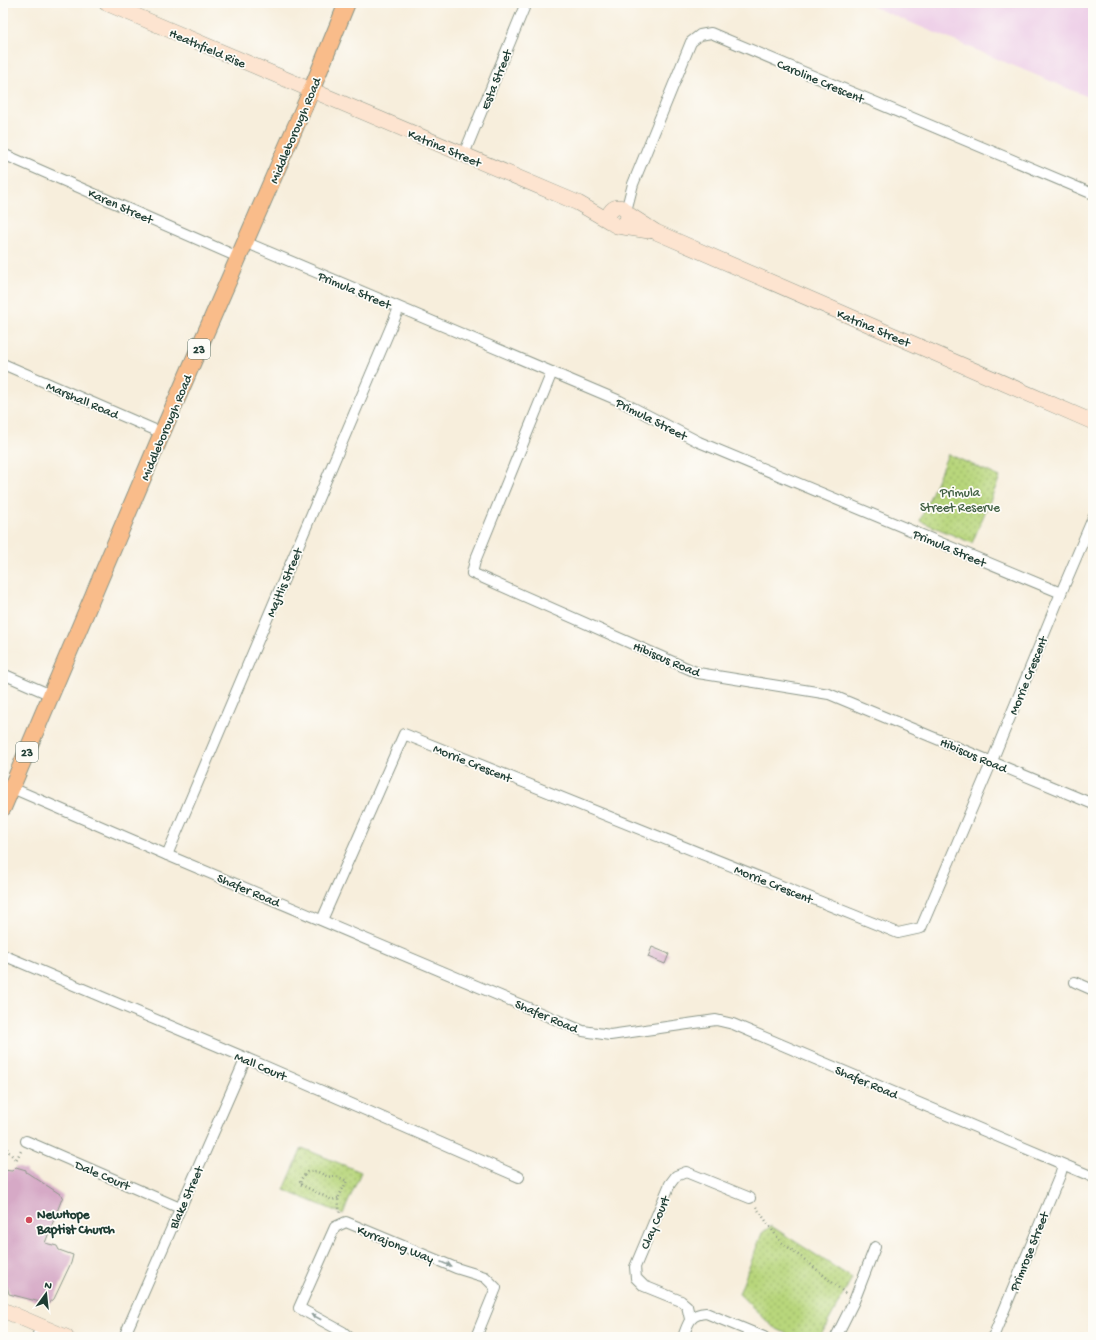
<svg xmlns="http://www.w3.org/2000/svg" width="1096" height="1340" viewBox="0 0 1096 1340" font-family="'Gochi Hand',sans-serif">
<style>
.built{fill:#eed0e8}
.park{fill:url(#park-dots);stroke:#6c8a58}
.building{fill:#d6a9c6}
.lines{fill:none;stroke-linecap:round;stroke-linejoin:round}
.lane-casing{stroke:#8b9688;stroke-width:6}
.street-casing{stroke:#8b9688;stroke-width:12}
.secondary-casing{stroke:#8b9688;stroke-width:16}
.primary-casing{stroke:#8b9688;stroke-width:18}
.path{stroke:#8b9688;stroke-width:2.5;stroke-dasharray:1 3;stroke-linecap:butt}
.lane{stroke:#fff;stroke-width:5}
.street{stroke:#fff;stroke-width:10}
.secondary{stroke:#fde4d0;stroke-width:15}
.primary{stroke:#f9bc8a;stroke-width:16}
.oneway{fill:#8f9e9a}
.poi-dot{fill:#d1495b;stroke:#fdfcf7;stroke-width:1.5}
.labels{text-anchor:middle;stroke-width:3.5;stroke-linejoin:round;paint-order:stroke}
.shield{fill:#fdfcf7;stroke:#62766e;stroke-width:1}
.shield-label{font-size:12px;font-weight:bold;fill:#1f3d34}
.street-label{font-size:13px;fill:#1f3d34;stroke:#fdfcf7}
.park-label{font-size:13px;fill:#456346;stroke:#fdfcf7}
.poi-label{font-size:13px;font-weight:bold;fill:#1f3d34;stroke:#fdfcf7;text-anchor:start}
</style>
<defs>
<pattern id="park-dots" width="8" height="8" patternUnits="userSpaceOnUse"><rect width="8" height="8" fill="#b8d67c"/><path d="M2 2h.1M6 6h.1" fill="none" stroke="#95af66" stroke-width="1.8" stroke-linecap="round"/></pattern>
</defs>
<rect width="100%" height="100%" fill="#fdfcf7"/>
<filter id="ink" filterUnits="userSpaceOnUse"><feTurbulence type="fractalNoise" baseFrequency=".025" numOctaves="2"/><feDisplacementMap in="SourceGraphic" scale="8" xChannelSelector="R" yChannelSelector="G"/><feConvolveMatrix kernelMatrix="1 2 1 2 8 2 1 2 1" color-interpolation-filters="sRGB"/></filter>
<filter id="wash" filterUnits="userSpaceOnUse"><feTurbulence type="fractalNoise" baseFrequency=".012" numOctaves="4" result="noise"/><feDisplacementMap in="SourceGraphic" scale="16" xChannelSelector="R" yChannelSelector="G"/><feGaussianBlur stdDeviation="0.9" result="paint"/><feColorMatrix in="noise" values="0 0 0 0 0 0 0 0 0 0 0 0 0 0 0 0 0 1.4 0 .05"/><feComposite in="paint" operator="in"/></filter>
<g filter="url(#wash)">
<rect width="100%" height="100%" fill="#f7eedc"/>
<polygon class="built" points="864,3 1093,3 1093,99"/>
<g class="park">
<polygon points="948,454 1000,477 972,543 920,521"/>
<polygon points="302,1148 361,1172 343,1214 284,1190"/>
<polygon points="771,1226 852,1278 820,1337 793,1337 773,1327 739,1294 762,1233"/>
</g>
<g id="blocks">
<g class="building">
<polygon points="652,947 669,954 665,964 648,957"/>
<polygon points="16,1167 26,1170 26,1172 63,1196 45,1243 57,1246 59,1250 73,1255 71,1263 54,1299 48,1304 9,1294 7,1286 3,1285 3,1170 12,1171"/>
</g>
</g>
</g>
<g filter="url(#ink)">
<use href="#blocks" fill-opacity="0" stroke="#8b9688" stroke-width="1"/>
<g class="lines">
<g class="lane-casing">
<polyline id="lane" points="1091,3 1093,4"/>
</g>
<g class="street-casing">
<g id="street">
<polyline points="3,154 238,257"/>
<polyline points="464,154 526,3"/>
<polyline points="626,211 633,184 691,42 700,35 711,33 1093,194"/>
<polyline points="245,242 620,401 699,442 1061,593"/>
<polyline points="3,364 162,433"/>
<polyline points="552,372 475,561 472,573 698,673 829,694 1093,804"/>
<polyline points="3,674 51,695"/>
<polyline points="12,788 167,855 583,1031 610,1035 716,1020 733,1024 1093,1177"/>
<polyline points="167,855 399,308"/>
<polyline points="322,920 404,734 898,933 921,928 992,761 1061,593 1093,518"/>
<polyline points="3,955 246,1058 519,1177"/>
<polyline points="1075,982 1093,990"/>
<polyline points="26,1141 180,1208"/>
<polyline points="690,1319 687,1306 681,1301 644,1286 636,1278 635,1267 670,1184 676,1176 686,1172 750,1198"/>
<polyline points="37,1337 41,1326"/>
<polyline points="124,1337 246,1058"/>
<polyline points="349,1337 343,1332 299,1308 335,1227 346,1222 456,1268 485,1277 496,1288 476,1337"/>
<path d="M683 1337C688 1324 689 1314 706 1313L764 1337"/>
<polyline points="836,1337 854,1301 875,1247"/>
<polyline points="993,1337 1060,1175 1063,1165"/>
</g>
</g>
<g class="secondary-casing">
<g id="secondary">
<polyline points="106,3 578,203 609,221"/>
<polyline points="628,214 656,232 1093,422"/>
<path d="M621 226 627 222 628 214C619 196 597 218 617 226L649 231"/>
<polyline points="3,1310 66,1337"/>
</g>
</g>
<g class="primary-casing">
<polyline id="primary" points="3,808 162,433 311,91 347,3"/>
</g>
<g class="path">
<polyline points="3,1137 8,1151 16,1160 21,1151"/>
<polyline points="338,1198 332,1200 300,1184 301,1179 307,1172 316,1171 328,1177 336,1176 347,1181 338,1198 340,1214"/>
<polyline points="756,1207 780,1241 809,1263 846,1294"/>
</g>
<use href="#lane" class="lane"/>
<use href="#street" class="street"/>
<use href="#secondary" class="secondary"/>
<use href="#primary" class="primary"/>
</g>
<defs><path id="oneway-solid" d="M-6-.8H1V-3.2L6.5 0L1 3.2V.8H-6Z"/></defs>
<g class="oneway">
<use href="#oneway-solid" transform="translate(446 1264) rotate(23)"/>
<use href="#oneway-solid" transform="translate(316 1317) rotate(-152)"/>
</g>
</g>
<circle class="poi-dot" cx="29" cy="1220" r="4"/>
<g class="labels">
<g class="shield">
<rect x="188" y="339" width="22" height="20" rx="3"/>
<rect x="16" y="742" width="22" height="20" rx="3"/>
</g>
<g class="shield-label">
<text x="199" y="353">23</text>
<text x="27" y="756">23</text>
</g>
<g class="street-label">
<text transform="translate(208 47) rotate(23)" y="5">Heathfield Rise</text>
<text transform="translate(495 79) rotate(-68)" y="5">Esta Street</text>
<text transform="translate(821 80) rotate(23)" y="5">Caroline Crescent</text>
<text transform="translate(294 130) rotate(-67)" y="5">Middleborough Road</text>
<text transform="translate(445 147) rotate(23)" y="5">Katrina Street</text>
<text transform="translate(121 205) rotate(24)" y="5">Karen Street</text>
<text transform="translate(355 289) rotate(23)" y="5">Primula Street</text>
<text transform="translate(874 327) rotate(23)" y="5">Katrina Street</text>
<text transform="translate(83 399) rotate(23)" y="5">Marshall Road</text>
<text transform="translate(652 418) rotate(27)" y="5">Primula Street</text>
<text transform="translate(165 427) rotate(-67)" y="5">Middleborough Road</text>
<text transform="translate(950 547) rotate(23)" y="5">Primula Street</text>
<text transform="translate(283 582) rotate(-67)" y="5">Majtlis Street</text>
<text transform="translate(667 658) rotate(23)" y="5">Hibiscus Road</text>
<text transform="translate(1027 675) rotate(-68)" y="5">Morrie Crescent</text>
<text transform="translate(974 754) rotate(23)" y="5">Hibiscus Road</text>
<text transform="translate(473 762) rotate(22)" y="5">Morrie Crescent</text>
<text transform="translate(774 883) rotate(22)" y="5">Morrie Crescent</text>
<text transform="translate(249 889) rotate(23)" y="5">Shafer Road</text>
<text transform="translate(547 1015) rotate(23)" y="5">Shafer Road</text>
<text transform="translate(261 1065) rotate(23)" y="5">Mall Court</text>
<text transform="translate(867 1081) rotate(23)" y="5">Shafer Road</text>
<text transform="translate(103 1174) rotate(23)" y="5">Dale Court</text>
<text transform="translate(185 1197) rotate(-66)" y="5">Blake Street</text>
<text transform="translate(654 1222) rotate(-67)" y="5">Clay Court</text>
<text transform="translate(396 1243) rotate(22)" y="5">Kurrajong Way</text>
<text transform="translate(1028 1251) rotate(-68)" y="5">Primrose Street</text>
</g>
<g class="park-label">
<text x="960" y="496">Primula<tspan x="960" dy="15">Street Reserve</tspan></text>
</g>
<g class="poi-label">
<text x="37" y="1218">NewHope<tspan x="37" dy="15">Baptist Church</tspan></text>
</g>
</g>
<rect width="1096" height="1340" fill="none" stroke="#fdfcf7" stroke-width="16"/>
<g transform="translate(46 1294) rotate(15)" stroke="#fdfcf7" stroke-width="3" paint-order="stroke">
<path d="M0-3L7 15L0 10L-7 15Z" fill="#1f3d34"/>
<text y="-6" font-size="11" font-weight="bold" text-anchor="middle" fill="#1f3d34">N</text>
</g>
</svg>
